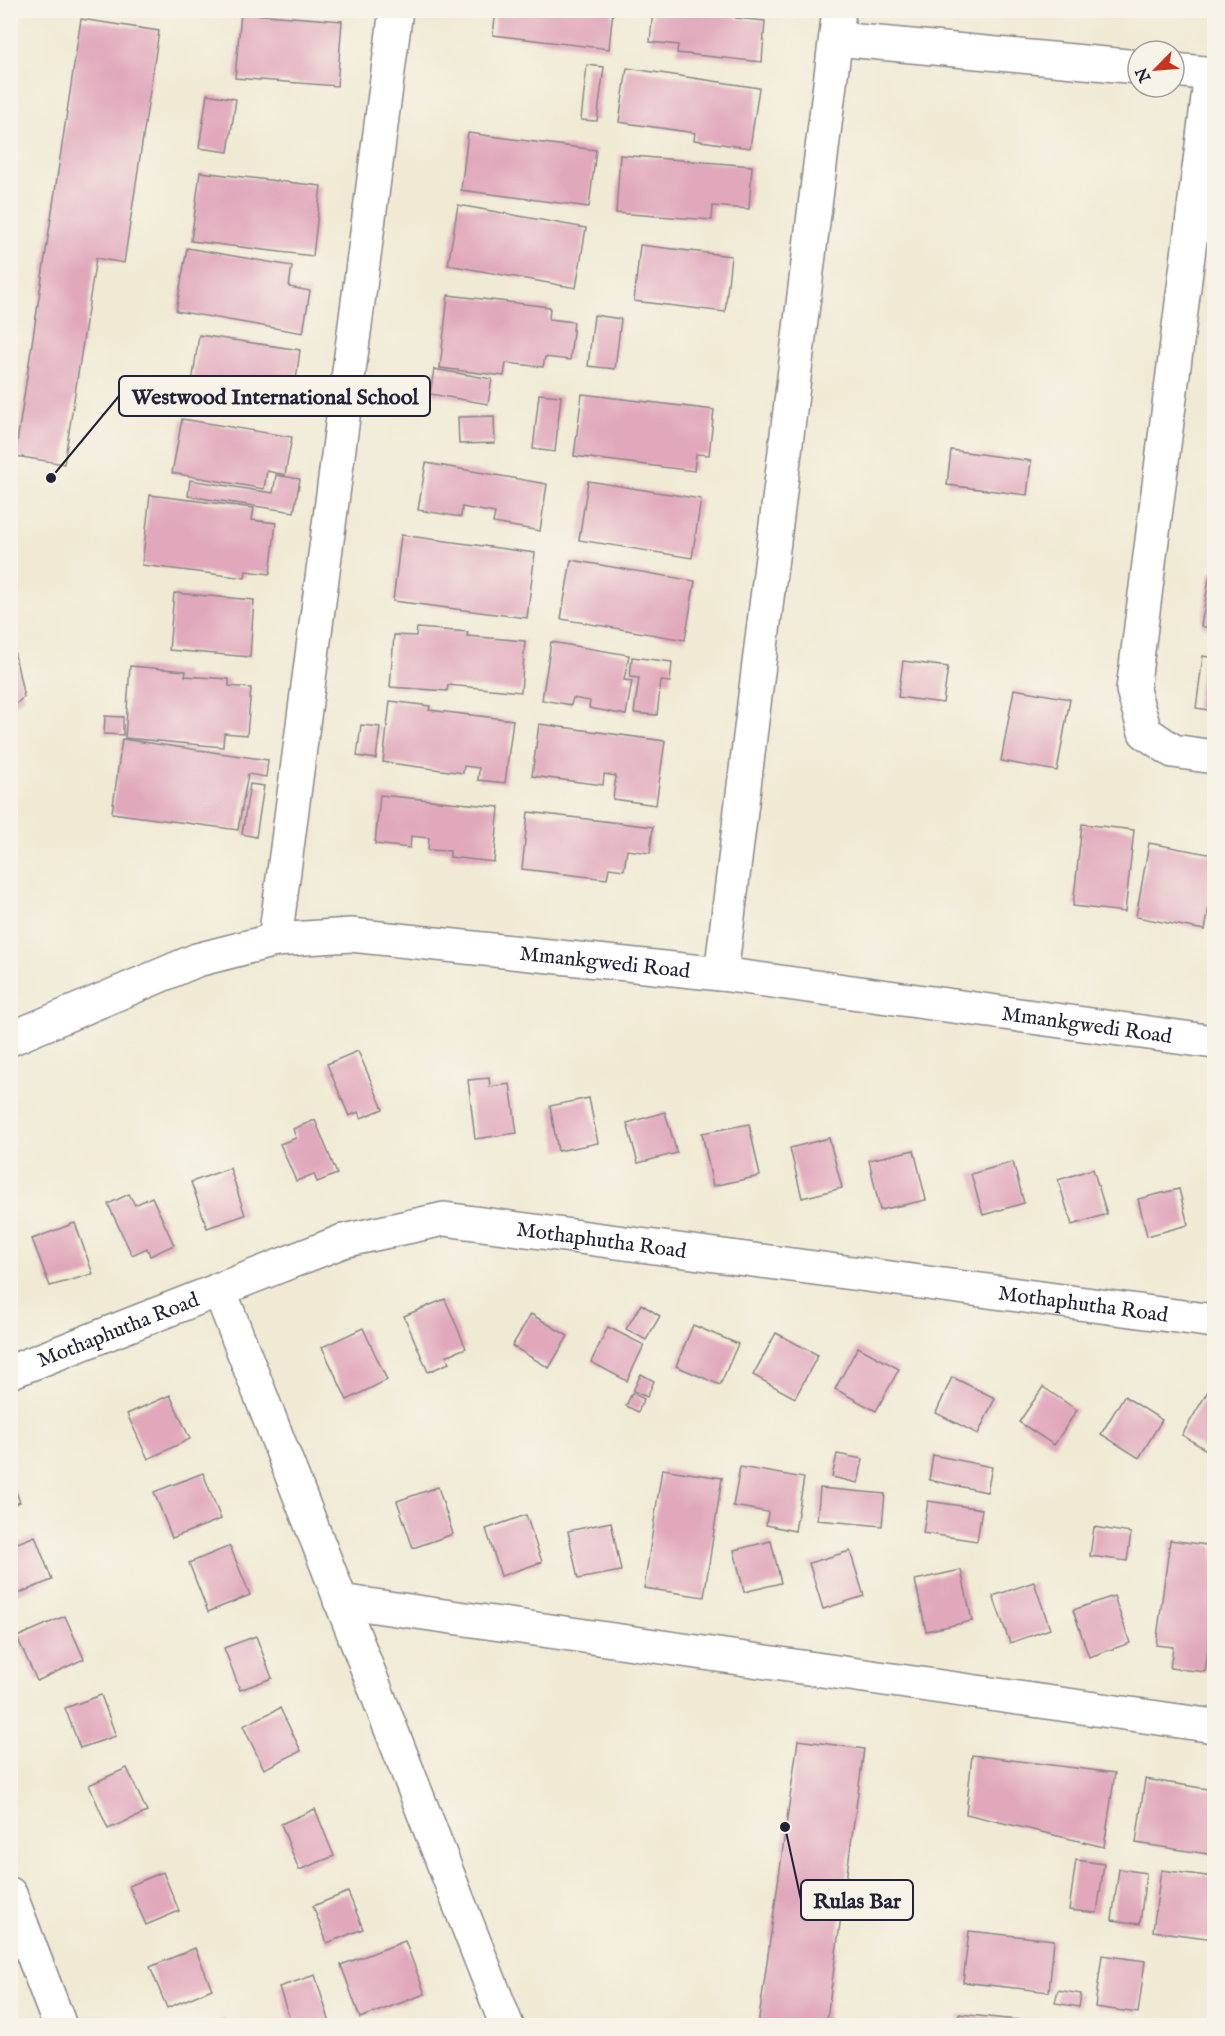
<svg xmlns="http://www.w3.org/2000/svg" width="1225" height="2036" viewBox="0 0 1225 2036" font-family="'IM FELL English',serif">
<style>
.building{fill:#e1a8bc}
.lines{fill:none;stroke-linecap:round;stroke-linejoin:round}
.minor-casing{stroke:#898688;stroke-width:36}
.minor{stroke:#fff;stroke-width:33}
.labels{text-anchor:middle;stroke-width:6;stroke-linejoin:round;paint-order:stroke}
.street-label{font-size:21px;fill:#22223b;stroke:#f7f3e8}
.leader{fill:none;stroke:#22223b;stroke-width:2}
.callout-dot{fill:#22223b;stroke:#f7f3e8;stroke-width:2}
.callout{fill:#f7f3e8;stroke:#22223b;stroke-width:2}
.callout-label{font-size:22px;text-anchor:middle;font-weight:bold;fill:#22223b}
</style>
<rect width="100%" height="100%" fill="#f7f3e8"/>
<filter id="ink" filterUnits="userSpaceOnUse"><feTurbulence type="fractalNoise" baseFrequency=".0167" numOctaves="2"/><feDisplacementMap in="SourceGraphic" scale="12" xChannelSelector="R" yChannelSelector="G"/><feConvolveMatrix kernelMatrix="1 2 1 2 8 2 1 2 1" color-interpolation-filters="sRGB"/></filter>
<filter id="wash" filterUnits="userSpaceOnUse"><feTurbulence type="fractalNoise" baseFrequency=".008" numOctaves="4" result="noise"/><feDisplacementMap in="SourceGraphic" scale="24" xChannelSelector="R" yChannelSelector="G"/><feGaussianBlur stdDeviation="1.35" result="paint"/><feColorMatrix in="noise" values="0 0 0 0 0 0 0 0 0 0 0 0 0 0 0 0 0 1.4 0 .05"/><feComposite in="paint" operator="in"/></filter>
<g filter="url(#wash)">
<rect width="100%" height="100%" fill="#f0ead4"/>
<g id="blocks">
<g class="building">
<polygon points="496,10 613,10 609,49 493,35"/>
<polygon points="653,10 736,10 736,18 765,21 762,62 677,53 678,45 650,42"/>
<polygon points="241,13 342,21 337,86 235,78"/>
<polygon points="81,19 159,31 124,263 96,258 64,464 15,456"/>
<polygon points="587,65 604,67 597,121 581,120"/>
<polygon points="627,68 759,88 750,148 694,140 695,133 619,122"/>
<polygon points="207,94 236,99 228,152 199,148"/>
<polygon points="468,133 596,150 589,207 461,190"/>
<polygon points="620,155 752,166 749,209 713,206 712,220 616,213"/>
<polygon points="200,172 321,186 313,256 191,241"/>
<polygon points="458,205 586,228 576,288 448,265"/>
<polygon points="640,245 731,256 725,312 634,301"/>
<polygon points="187,248 292,266 289,287 310,291 303,333 176,311"/>
<polygon points="448,295 550,307 549,319 574,322 570,360 545,357 543,367 506,363 504,376 440,368"/>
<polygon points="594,315 621,319 615,369 588,366"/>
<polygon points="199,335 300,350 294,396 282,393 279,410 190,397"/>
<polygon points="434,369 492,379 488,404 430,394"/>
<polygon points="539,394 561,396 555,452 533,449"/>
<polygon points="582,394 714,410 709,455 696,454 694,471 574,456"/>
<polygon points="494,416 495,443 459,444 458,417"/>
<polygon points="182,419 292,437 285,475 267,471 264,489 172,473"/>
<polygon points="951,450 1031,461 1027,495 947,485"/>
<polygon points="426,463 547,484 540,531 493,523 495,513 462,507 461,517 418,510"/>
<polygon points="276,475 300,479 294,512 188,496 190,480 273,493"/>
<polygon points="588,481 701,499 692,558 579,540"/>
<polygon points="150,495 254,508 252,520 276,523 270,574 246,571 245,578 142,565"/>
<polygon points="401,535 535,553 527,618 393,601"/>
<polygon points="571,560 695,581 685,640 561,619"/>
<polygon points="1210,573 1214,573 1214,629 1201,626"/>
<polygon points="174,593 254,600 250,657 169,650"/>
<polygon points="417,628 468,632 467,636 525,641 521,692 448,685 447,691 390,687 394,635 416,636"/>
<polygon points="10,632 24,697 10,709"/>
<polygon points="551,642 629,655 624,680 632,681 626,715 589,708 590,701 573,698 571,705 542,700"/>
<polygon points="1203,656 1214,658 1214,711 1196,708"/>
<polygon points="632,657 672,662 670,682 661,681 657,715 634,713 639,678 630,677"/>
<polygon points="903,661 948,667 943,703 898,697"/>
<polygon points="130,666 186,671 185,676 229,679 229,686 251,688 247,735 224,733 223,747 125,738"/>
<polygon points="1014,689 1070,699 1057,771 1001,761"/>
<polygon points="390,701 430,706 429,710 513,720 505,783 478,780 479,768 464,766 463,773 383,762"/>
<polygon points="105,716 123,717 123,735 104,734"/>
<polygon points="539,724 665,741 656,805 613,799 616,776 604,774 603,785 532,776"/>
<polygon points="361,725 380,727 376,759 357,756"/>
<polygon points="122,739 268,760 266,777 248,774 238,830 112,813"/>
<polygon points="250,784 264,786 256,837 242,834"/>
<polygon points="380,795 499,807 494,862 450,857 450,851 428,850 429,838 411,836 410,848 375,844"/>
<polygon points="528,812 653,827 650,853 627,850 624,870 609,868 607,879 522,869"/>
<polygon points="1082,824 1134,830 1125,912 1073,906"/>
<polygon points="1149,843 1214,855 1214,876 1205,930 1136,917"/>
<polygon points="358,1051 383,1109 361,1118 359,1112 349,1116 327,1064"/>
<polygon points="489,1078 490,1087 510,1084 517,1133 475,1139 468,1080"/>
<polygon points="589,1098 598,1143 558,1151 550,1106"/>
<polygon points="665,1112 677,1153 638,1163 627,1123"/>
<polygon points="315,1120 337,1174 317,1182 314,1174 296,1181 280,1144 296,1138 293,1129"/>
<polygon points="749,1124 760,1176 713,1186 702,1133"/>
<polygon points="829,1138 842,1188 802,1198 790,1148"/>
<polygon points="914,1150 926,1200 880,1210 869,1160"/>
<polygon points="1013,1162 1024,1203 983,1215 971,1174"/>
<polygon points="230,1168 245,1215 207,1228 191,1182"/>
<polygon points="1093,1169 1107,1214 1072,1225 1058,1180"/>
<polygon points="1179,1189 1188,1225 1147,1236 1138,1199"/>
<polygon points="129,1194 135,1205 152,1197 174,1245 150,1256 147,1248 132,1255 108,1204"/>
<polygon points="75,1223 93,1274 50,1286 32,1239"/>
<polygon points="445,1299 466,1348 446,1356 449,1363 428,1372 404,1316"/>
<polygon points="641,1304 660,1316 646,1340 626,1329"/>
<polygon points="531,1314 568,1336 549,1368 512,1346"/>
<polygon points="693,1325 738,1344 720,1385 676,1366"/>
<polygon points="608,1327 644,1345 627,1381 591,1362"/>
<polygon points="363,1328 387,1380 347,1400 322,1347"/>
<polygon points="776,1333 818,1355 795,1398 753,1375"/>
<polygon points="858,1347 899,1369 876,1411 835,1389"/>
<polygon points="641,1374 654,1381 647,1397 633,1391"/>
<polygon points="952,1377 995,1398 978,1434 936,1413"/>
<polygon points="1043,1387 1077,1410 1054,1445 1019,1422"/>
<polygon points="1208,1391 1214,1395 1214,1455 1182,1435"/>
<polygon points="632,1393 644,1399 638,1412 626,1406"/>
<polygon points="170,1395 190,1439 148,1459 127,1414"/>
<polygon points="1124,1396 1162,1420 1139,1458 1101,1434"/>
<polygon points="837,1454 863,1459 858,1483 832,1477"/>
<polygon points="933,1455 992,1467 987,1492 929,1480"/>
<polygon points="740,1467 804,1478 795,1531 766,1525 768,1512 733,1506"/>
<polygon points="662,1469 722,1478 704,1597 644,1588"/>
<polygon points="203,1473 221,1519 172,1538 154,1492"/>
<polygon points="10,1477 20,1502 10,1506"/>
<polygon points="438,1487 453,1534 413,1548 397,1501"/>
<polygon points="820,1488 885,1494 882,1526 817,1520"/>
<polygon points="928,1501 982,1509 977,1541 923,1533"/>
<polygon points="526,1515 542,1562 501,1576 486,1529"/>
<polygon points="611,1522 621,1571 578,1579 568,1531"/>
<polygon points="1094,1527 1131,1533 1127,1561 1090,1556"/>
<polygon points="35,1536 52,1580 10,1597 10,1546"/>
<polygon points="1170,1540 1214,1546 1214,1604 1205,1672 1170,1668 1173,1647 1156,1645"/>
<polygon points="771,1541 781,1583 744,1592 734,1550"/>
<polygon points="230,1546 250,1595 208,1612 189,1563"/>
<polygon points="850,1551 864,1596 823,1609 809,1563"/>
<polygon points="961,1570 972,1621 926,1631 915,1580"/>
<polygon points="1034,1582 1050,1629 1010,1643 993,1596"/>
<polygon points="1114,1596 1130,1643 1089,1657 1073,1610"/>
<polygon points="65,1616 84,1659 37,1681 17,1637"/>
<polygon points="256,1636 272,1678 240,1690 224,1648"/>
<polygon points="101,1695 116,1736 80,1748 65,1708"/>
<polygon points="280,1708 301,1751 264,1769 243,1726"/>
<polygon points="798,1740 864,1749 826,2026 758,2026"/>
<polygon points="972,1755 1115,1773 1104,1847 966,1814"/>
<polygon points="127,1768 147,1812 108,1829 89,1785"/>
<polygon points="1145,1779 1214,1790 1214,1855 1136,1843"/>
<polygon points="315,1809 334,1856 299,1870 281,1824"/>
<polygon points="1076,1860 1104,1864 1097,1913 1069,1910"/>
<polygon points="1119,1869 1146,1873 1140,1924 1112,1920"/>
<polygon points="1161,1870 1214,1877 1214,1939 1153,1931"/>
<polygon points="163,1872 179,1911 146,1925 129,1886"/>
<polygon points="348,1892 363,1929 327,1943 313,1906"/>
<polygon points="969,1931 1054,1940 1049,1992 963,1982"/>
<polygon points="405,1941 425,1994 360,2018 341,1965"/>
<polygon points="195,1948 212,1989 167,2008 150,1967"/>
<polygon points="1102,1955 1145,1961 1138,2013 1095,2007"/>
<polygon points="315,1975 331,2026 292,2026 279,1987"/>
<polygon points="1058,1990 1081,1994 1079,2007 1055,2003"/>
<polygon points="959,2014 1055,2024 1055,2026 958,2026"/>
<polygon points="224,2019 226,2026 207,2026 207,2025"/>
</g>
</g>
</g>
<g filter="url(#ink)">
<use href="#blocks" fill-opacity="0" stroke="#898688" stroke-width="1.5"/>
<g class="lines">
<g class="minor-casing">
<g id="minor">
<polyline points="836,39 1138,67"/>
<polyline points="1174,70 1214,74"/>
<polyline points="1211,74 1133,690 1145,732 1173,751 1214,757"/>
<polyline points="275,940 396,10"/>
<polyline points="721,974 839,10"/>
<path id="s1" d="M10 1039 197 960 275 940 351 935 721 974 1214 1042"/>
<polyline points="219,1289 507,2026"/>
<path id="s2" d="M10 1372 343 1241 444 1219 1214 1321"/>
<polyline points="340,1601 1214,1726"/>
<polyline points="10,1894 60,2026"/>
</g>
</g>
<use href="#minor" class="minor"/>
</g>
</g>
<g class="labels">
<g class="street-label">
<text dy="7" stroke="none"><textPath href="#s1" startOffset="615">Mmankgwedi Road</textPath></text>
<text dy="7" stroke="none"><textPath href="#s1" startOffset="1101">Mmankgwedi Road</textPath></text>
<text dy="7" stroke="none"><textPath href="#s2" startOffset="620">Mothaphutha Road</textPath></text>
<text dy="7" stroke="none"><textPath href="#s2" startOffset="1106">Mothaphutha Road</textPath></text>
<text dy="7" stroke="none"><textPath href="#s2" startOffset="116">Mothaphutha Road</textPath></text>
</g>
</g>
<path class="leader" d="M51 478L119 396M785 1827L801 1900"/>
<g class="callout-dot">
<circle cx="51" cy="478" r="6"/>
<circle cx="785" cy="1827" r="6"/>
</g>
<g class="callout">
<rect x="119" y="376" width="311" height="40" rx="6"/>
<rect x="801" y="1880" width="112" height="40" rx="6"/>
</g>
<g class="callout-label">
<text x="275" y="404">Westwood International School</text>
<text x="857" y="1908">Rulas Bar</text>
</g>
<rect width="1225" height="2036" fill="none" stroke="#f7f3e8" stroke-width="36"/>
<g transform="translate(1156 69) rotate(245)"><circle r="28" fill="#f7f3e8" stroke="#a29fa3" stroke-width="1.5"/>
<path d="M0-4.5L10 22L0 15L-10 22Z" fill="#c8321e"/>
<text y="-9" font-size="16" font-weight="bold" text-anchor="middle" fill="#22223b">N</text>
</g>
</svg>
